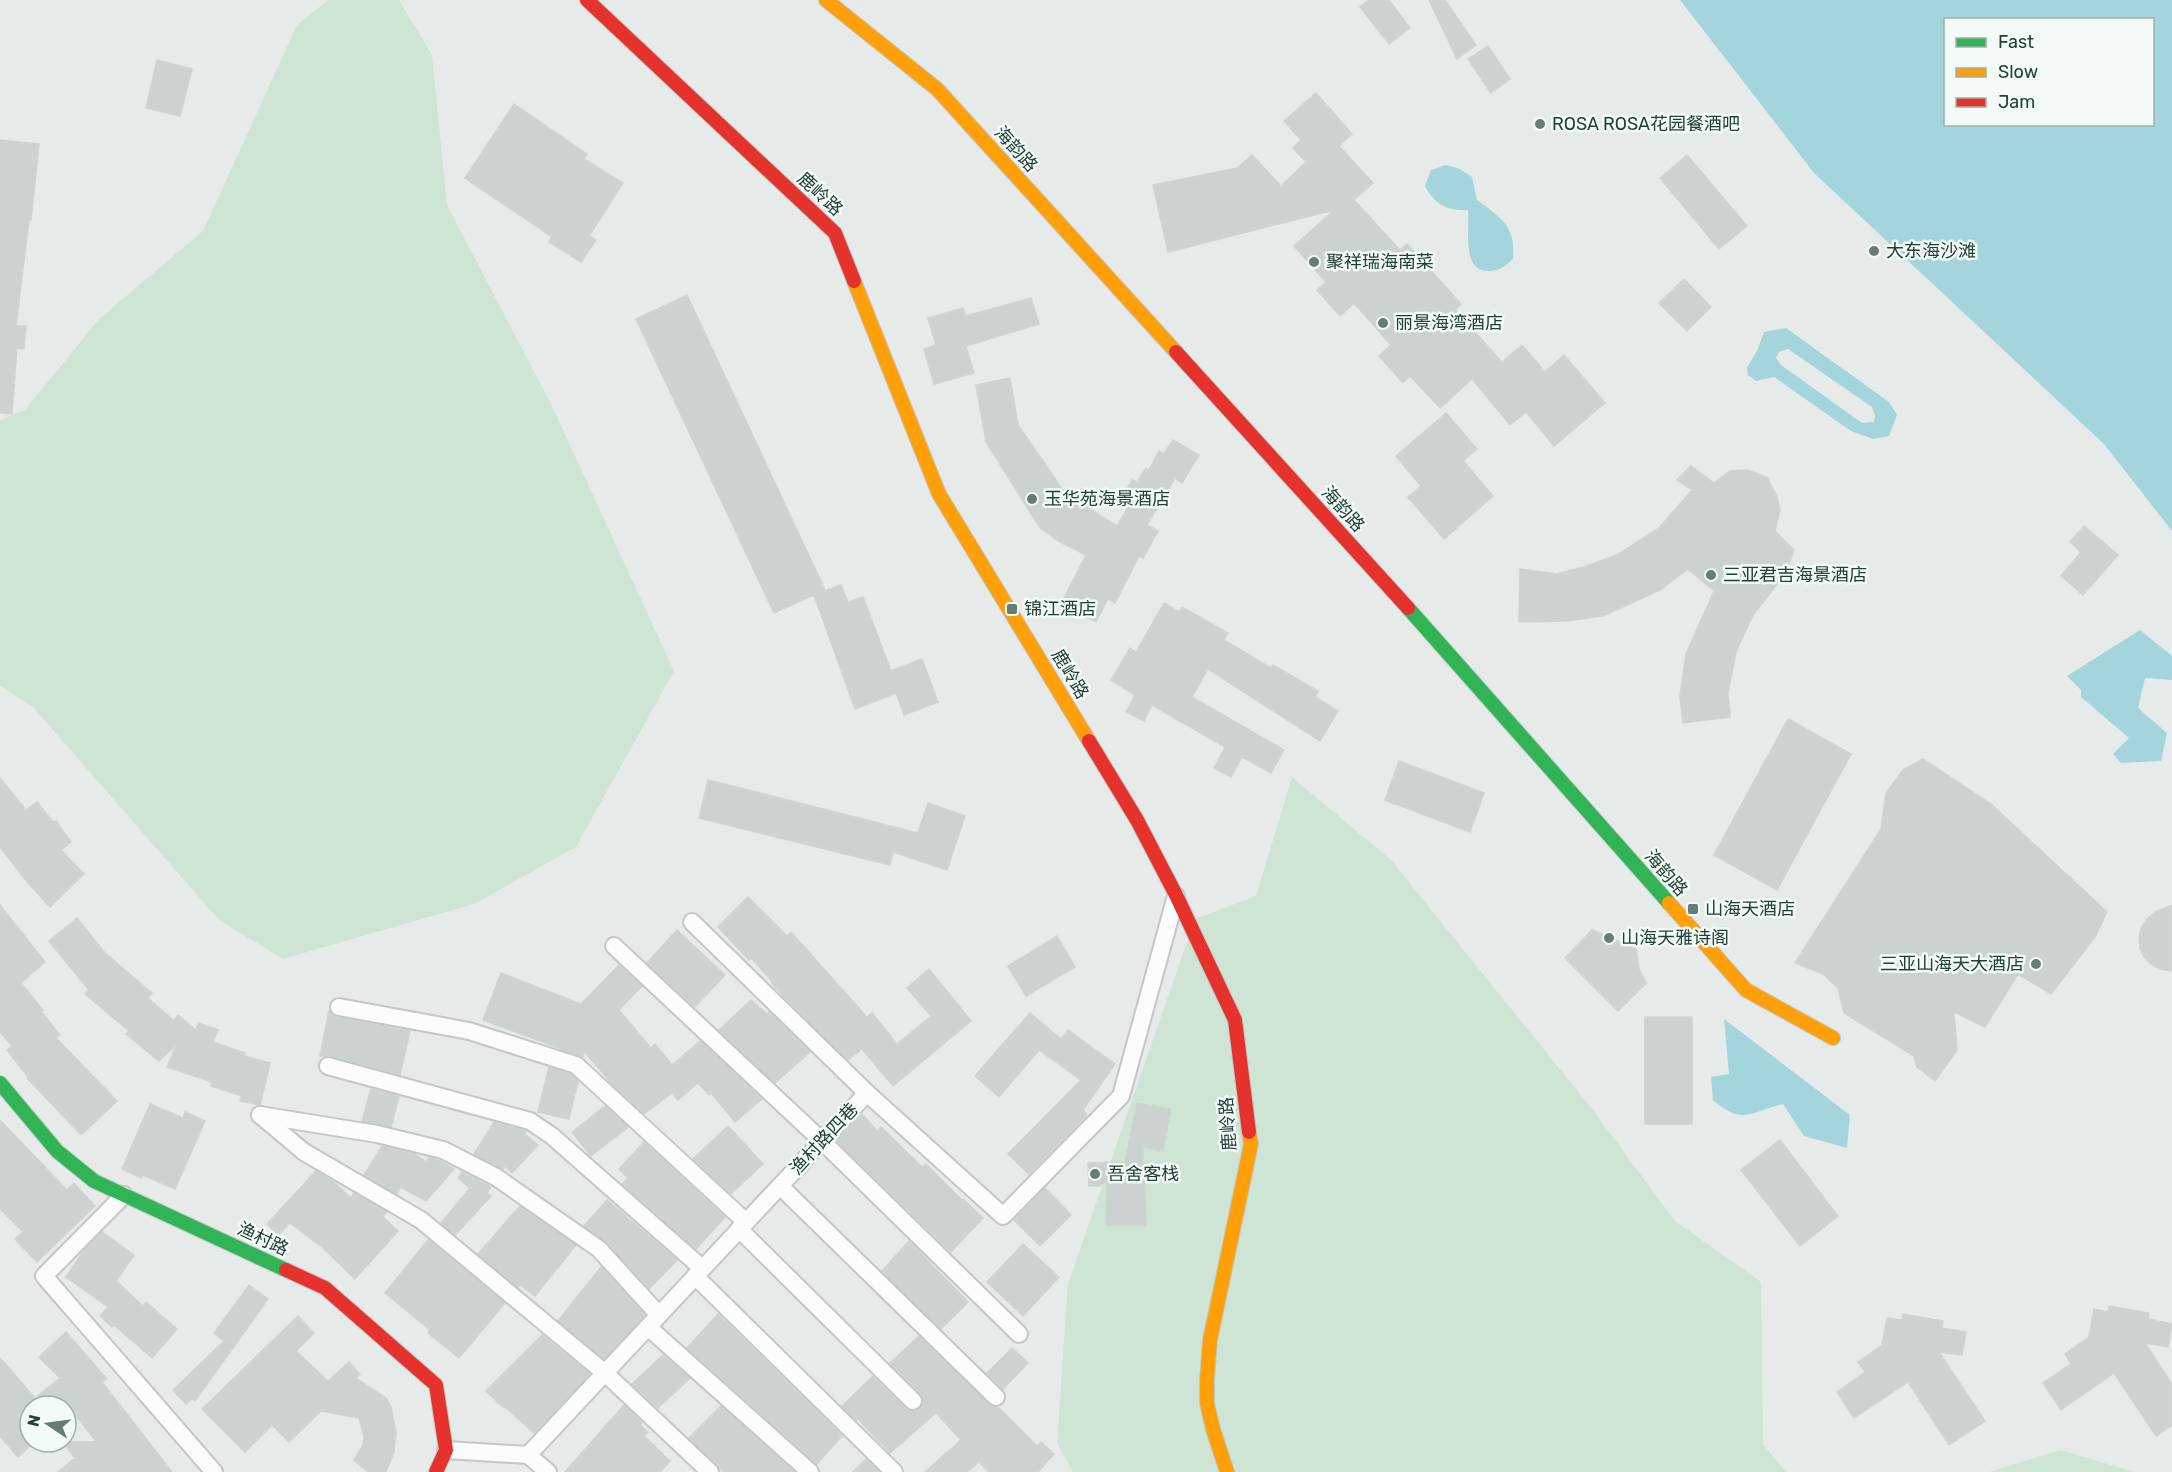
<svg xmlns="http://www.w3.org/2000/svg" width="2172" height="1472" viewBox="0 0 2172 1472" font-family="Rubik,'Noto Sans SC',sans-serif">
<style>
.green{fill:#cee5d5}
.water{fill:#a4d5dc;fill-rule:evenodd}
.building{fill:#ccd2d0;stroke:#ced4d2;stroke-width:1.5}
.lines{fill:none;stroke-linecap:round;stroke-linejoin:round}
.street-casing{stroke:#c3c8c6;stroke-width:20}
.fast-casing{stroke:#c1c9c6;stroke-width:16}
.slow-casing{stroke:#c1c9c6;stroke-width:16}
.jam-casing{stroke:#c1c9c6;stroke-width:16}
.street{stroke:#fbfcfc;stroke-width:16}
.fast{stroke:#30b455;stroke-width:14}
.slow{stroke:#ff9f0a;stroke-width:14}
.jam{stroke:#e5322d;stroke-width:14}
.poi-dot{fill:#667c76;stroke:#f4faf7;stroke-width:2}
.labels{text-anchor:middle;stroke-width:5;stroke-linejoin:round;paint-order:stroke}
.poi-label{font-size:18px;fill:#214138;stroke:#f4faf7;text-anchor:start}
.street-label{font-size:18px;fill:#214138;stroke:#f4faf7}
</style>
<rect width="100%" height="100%" fill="#e6ebe9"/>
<g class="green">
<polygon points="328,0 399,0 432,55 447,205 551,404 674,671 576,847 474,904 283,959 219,920 33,707 0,686 0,420 25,410 99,319 203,231 297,25"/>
<polygon points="1292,777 1391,860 1592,1109 1675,1221 1761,1282 1763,1444 1786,1472 1073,1472 1057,1443 1068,1284 1195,919 1256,896"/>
<polygon points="2060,1450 2135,1472 1989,1472"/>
</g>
<g class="water">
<path d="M1680 0H2172V531L2104 444 1814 173ZM1946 20H2152V124H1946Z"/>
<path d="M1446 165 1460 169 1472 177 1477 200C1501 218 1516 226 1513 259 1504 267 1500 271 1488 271 1461 271 1470 229 1468 210 1448 211 1435 205 1425 186L1431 170Z"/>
<path d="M1786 328 1889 402 1897 415 1889 436 1873 439 1851 431 1774 377 1756 381 1748 375 1747 368 1757 351 1764 332ZM1788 349 1872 407 1875 416 1874 422 1862 423 1781 365 1776 358 1779 352Z"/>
<polygon points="2140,630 2172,656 2172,680 2145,678 2138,708 2167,733 2161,761 2121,763 2113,754 2129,738 2081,697 2081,690 2067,676"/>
<path d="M1724 1019 1850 1115 1847 1148 1804 1136 1783 1104C1749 1113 1742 1125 1713 1100L1711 1077 1729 1074Z"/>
</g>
<g class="building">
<polygon points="1369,0 1389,0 1410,28 1389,44 1360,7"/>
<polygon points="1429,0 1445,0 1476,45 1457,59"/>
<polygon points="1488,46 1510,79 1491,93 1468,59"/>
<polygon points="157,60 192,69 180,116 146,108"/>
<polygon points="1316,93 1352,134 1339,146 1373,183 1354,200 1400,250 1407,244 1461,304 1455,310 1502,362 1522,345 1545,372 1564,355 1605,403 1554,446 1526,412 1510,425 1472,379 1440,408 1410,376 1403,383 1379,356 1391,345 1354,303 1340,316 1317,290 1326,282 1294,246 1334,210 1168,252 1153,185 1237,168 1252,155 1281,186 1306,162 1293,148 1301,140 1284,121"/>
<polygon points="514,104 587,154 584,159 623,183 589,236 596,240 581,262 549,242 552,237 465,178"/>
<polygon points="0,140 39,144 31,220 29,220 16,326 26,326 24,349 17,348 12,414 0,413"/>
<polygon points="1687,155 1747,226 1719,249 1660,178"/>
<polygon points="1684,279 1711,307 1687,331 1659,303"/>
<polygon points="687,295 825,590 774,613 636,319"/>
<polygon points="1031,298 1039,324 966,346 974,373 934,384 924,349 936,345 928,318 963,308 966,316"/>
<polygon points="1010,378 1018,425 1065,493 1117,526 1134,498 1125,493 1132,480 1137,482 1146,468 1149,470 1159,451 1164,454 1173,440 1199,455 1182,483 1175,478 1147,525 1158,531 1143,558 1139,556 1115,603 1108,599 1096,622 1061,604 1086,555 1060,542 1040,528 986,442 976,385"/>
<polygon points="1446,413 1477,449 1463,461 1493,496 1444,539 1408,497 1421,486 1396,456"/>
<polygon points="1691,466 1714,483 1730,471 1747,470 1767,477 1777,497 1780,510 1775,531 1794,550 1786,573 1753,615 1736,652 1728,693 1730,717 1683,723 1680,696 1686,654 1714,591 1688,569 1660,590 1603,616 1566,621 1519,622 1520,569 1557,574 1584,567 1619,554 1659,528 1692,490 1677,480"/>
<polygon points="2084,526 2118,555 2083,595 2061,576 2081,552 2070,542"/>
<polygon points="841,585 848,602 863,597 891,671 922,659 938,702 904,715 896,693 855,709 814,595"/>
<polygon points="1164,603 1179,612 1182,607 1228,633 1224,640 1271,668 1273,665 1318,691 1315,697 1338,711 1320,741 1208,669 1192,697 1284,750 1271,773 1242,757 1231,777 1214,768 1225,747 1152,705 1144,721 1126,712 1135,695 1111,680 1130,648 1136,652"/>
<polygon points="1788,719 1851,754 1777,890 1714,855"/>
<polygon points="1923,759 1991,804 2107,912 2095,937 2051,994 2018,974 1985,1027 1954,1012 1957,1050 1935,1081 1917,1067 1914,1056 1844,1013 1838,988 1823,974 1795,963 1881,829 1886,793 1903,770"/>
<polygon points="1399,761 1484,793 1470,832 1385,800"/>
<polygon points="0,778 26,810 37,802 53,822 56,821 71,842 61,850 84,874 50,907 28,883 0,847"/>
<polygon points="708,780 918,833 928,803 965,816 947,870 893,852 890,865 699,818"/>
<polygon points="748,897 787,936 791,932 867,1017 872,1013 897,1044 931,1016 907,988 929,969 971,1021 893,1086 862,1049 848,1060 784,997 771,982 772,981 751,958 749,960 718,927"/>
<polygon points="0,905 45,962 21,983 43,1010 41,1011 60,1035 56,1038 117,1101 81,1135 27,1078 28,1077 7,1050 12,1046 0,1032"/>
<polygon points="2172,905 2172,971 2160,969 2151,964 2144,957 2140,948 2139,938 2141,928 2147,919 2155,912"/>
<polygon points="77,918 105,953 152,993 148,998 174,1021 178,1015 196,1030 198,1023 218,1030 213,1042 245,1053 244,1056 270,1063 260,1105 240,1101 242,1096 211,1086 212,1082 167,1067 177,1044 159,1061 126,1034 129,1031 85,994 89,990 49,941"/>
<polygon points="677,930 725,975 695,1007 647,963"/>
<polygon points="1592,930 1636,949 1639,969 1646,983 1618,1011 1565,958"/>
<polygon points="1057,936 1075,967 1026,996 1008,966"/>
<polygon points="619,965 642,986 619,1010 651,1048 655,1044 672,1065 700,1041 762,1099 735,1122 711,1093 709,1095 698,1083 678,1100 672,1093 644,1114 613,1085 584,1051 583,1057 483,1020 501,973 581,1004"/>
<polygon points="751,1000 767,1014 769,1012 810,1052 775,1083 719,1030"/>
<polygon points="329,1011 337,1017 410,1031 400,1075 331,1056 320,1056"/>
<polygon points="1030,1013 1061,1039 1068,1030 1115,1064 1083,1110 1087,1115 1029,1174 1008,1154 1081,1080 1039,1050 999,1097 975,1076"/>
<rect x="1645" y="1017" width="47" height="107"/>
<polygon points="549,1067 571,1074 578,1081 569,1119 538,1112"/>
<polygon points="371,1089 399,1096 391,1127 362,1121"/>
<polygon points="1137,1103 1171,1109 1163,1151 1143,1147 1146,1225 1106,1225 1107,1179 1100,1186 1089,1186 1088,1163 1125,1162"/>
<polygon points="150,1104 183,1118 185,1112 205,1121 175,1189 143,1175 141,1178 122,1169"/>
<polygon points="605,1106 628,1127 591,1156 572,1132"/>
<polygon points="862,1114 877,1131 881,1127 922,1167 926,1164 962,1200 963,1199 983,1218 951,1252 837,1141"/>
<polygon points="0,1120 67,1190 74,1183 95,1206 37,1262 15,1239 23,1232 0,1209"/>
<polygon points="494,1122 526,1131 525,1134 538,1145 512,1173 505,1166 503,1169 474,1154"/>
<polygon points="728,1126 763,1164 731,1194 693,1159"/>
<polygon points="1780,1140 1838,1216 1800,1246 1741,1170"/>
<polygon points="644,1142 725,1217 696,1249 622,1184 628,1178 619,1169"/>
<polygon points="382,1146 415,1154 426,1162 429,1157 438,1160 454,1169 426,1201 401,1187 397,1194 364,1175"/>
<polygon points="316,1171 334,1182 351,1198 354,1193 386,1212 383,1217 398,1231 355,1279 323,1248 290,1223 278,1235 267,1224"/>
<polygon points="462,1172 491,1187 487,1193 491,1196 455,1235 441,1223 470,1188 458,1178"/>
<polygon points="1045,1188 1071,1215 1040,1246 1014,1220"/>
<polygon points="607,1200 677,1260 649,1289 607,1242 584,1226"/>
<polygon points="520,1206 576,1245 535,1296 520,1285 518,1287 478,1254"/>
<polygon points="102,1232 134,1255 116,1281 143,1306 146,1302 177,1329 152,1358 114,1325 112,1327 100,1316 108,1307 66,1277 82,1253"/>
<polygon points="428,1240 505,1303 459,1358 428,1333 430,1330 385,1293"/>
<polygon points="909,1241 968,1302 941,1329 882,1271"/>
<polygon points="1023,1244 1059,1277 1023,1316 987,1282"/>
<polygon points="601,1267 645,1315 604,1359 558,1321"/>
<polygon points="249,1285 268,1299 195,1401 192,1399 186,1404 173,1390 224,1341 214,1333"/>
<polygon points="2109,1306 2149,1313 2148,1319 2172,1324 2168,1347 2145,1343 2172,1384 2172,1425 2156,1436 2114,1373 2061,1410 2043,1383 2071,1364 2065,1354 2089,1337 2094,1309 2108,1312"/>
<polygon points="718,1314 842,1436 817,1464 687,1348"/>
<polygon points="1903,1314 1943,1321 1942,1328 1966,1332 1962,1355 1939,1352 1985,1421 1949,1445 1908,1382 1854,1418 1837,1392 1865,1372 1858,1362 1882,1345 1887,1318 1902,1320"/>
<polygon points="298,1316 314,1333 296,1351 328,1381 349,1362 360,1374 356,1378 386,1398 391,1407 396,1433 394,1452 386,1472 368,1472 354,1460 363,1445 364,1436 359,1418 321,1411 289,1442 272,1425 245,1452 202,1409"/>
<polygon points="66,1332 107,1379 102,1382 172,1472 58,1472 75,1458 63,1442 97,1442 68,1406 30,1406 30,1446 18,1457 0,1436 0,1358 35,1398 60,1378 39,1357"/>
<polygon points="542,1335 590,1374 534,1433 505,1407 504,1408 486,1391"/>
<polygon points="919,1336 989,1405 998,1407 1037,1446 1041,1442 1054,1454 1038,1472 989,1472 979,1462 967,1472 925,1472 961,1440 936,1413 890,1453 858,1419 856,1420 842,1406 873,1376 906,1409 911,1411 920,1409 923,1403 921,1394 890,1363"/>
<polygon points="1012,1348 1028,1363 1003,1389 987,1373"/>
<polygon points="663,1355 690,1378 658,1408 632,1384"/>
<polygon points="624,1405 642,1423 640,1425 648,1432 644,1436 670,1461 660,1472 565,1472"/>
<polygon points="721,1406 794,1472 722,1472 717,1464 689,1438"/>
<polygon points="866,1459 879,1472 853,1472"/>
</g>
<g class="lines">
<g class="street-casing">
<g id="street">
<polyline points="692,922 867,1093"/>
<polyline points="614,946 822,1141 1019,1334"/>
<polyline points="339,1007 469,1031 576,1065 746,1222"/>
<polyline points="328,1066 530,1121 552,1136 702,1268"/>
<polyline points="260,1115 304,1152 421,1220 605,1373 710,1472"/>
<polyline points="260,1115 377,1134 443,1150 496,1177 599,1249 659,1315"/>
<polyline points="780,1186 996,1397"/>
<polyline points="124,1195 44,1276 214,1472"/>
<polyline points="739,1229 913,1401"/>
<polyline points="695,1276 894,1472"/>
<polyline points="648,1327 810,1472"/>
<polyline points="446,1450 528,1455 867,1093 1003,1216 1121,1096 1176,896"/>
<polyline points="528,1455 548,1472"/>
</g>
</g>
<g class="fast-casing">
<g id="fast">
<polyline points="1408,608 1669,903"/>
<polyline points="0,1083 57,1151 94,1181 286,1270"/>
</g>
</g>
<g class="slow-casing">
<g id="slow">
<polyline points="826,0 937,89 1176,352"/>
<polyline points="854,281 939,494 1089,741"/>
<polyline points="1669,903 1746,990 1833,1038"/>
<polyline points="1227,1472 1213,1429 1207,1403 1207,1379 1210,1340 1251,1144 1249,1132"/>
</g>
</g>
<g class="jam-casing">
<g id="jam">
<polyline points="587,0 835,233 854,281"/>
<polyline points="1176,352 1408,608"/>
<polyline points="1089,741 1137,820 1176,895 1235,1020 1249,1132"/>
<polyline points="286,1270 325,1288 436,1385 446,1450 436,1472"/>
</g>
</g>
<use href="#street" class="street"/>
<use href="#fast" class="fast"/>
<use href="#slow" class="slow"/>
<use href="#jam" class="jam"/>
</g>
<g class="poi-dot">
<circle cx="1540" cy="124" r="6"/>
<circle cx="1874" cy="251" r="6"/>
<circle cx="1314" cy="262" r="6"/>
<circle cx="1383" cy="323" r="6"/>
<circle cx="1032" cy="499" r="6"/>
<circle cx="1711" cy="575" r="6"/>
<rect x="1006" y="603" width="12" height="12" rx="3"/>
<rect x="1687" y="903" width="12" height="12" rx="3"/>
<circle cx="1609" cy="938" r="6"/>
<circle cx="2036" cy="964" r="6"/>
<circle cx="1095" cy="1174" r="6"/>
</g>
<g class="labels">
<g class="poi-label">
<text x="1552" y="130">ROSA ROSA花园餐酒吧</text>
<text x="1886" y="257">大东海沙滩</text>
<text x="1326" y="268">聚祥瑞海南菜</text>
<text x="1395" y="329">丽景海湾酒店</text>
<text x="1044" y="505">玉华苑海景酒店</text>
<text x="1723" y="581">三亚君吉海景酒店</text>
<text x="1024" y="615">锦江酒店</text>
<text x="1705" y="915">山海天酒店</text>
<text x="1621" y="944">山海天雅诗阁</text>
<text x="2024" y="970" text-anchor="end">三亚山海天大酒店</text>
<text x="1107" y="1180">吾舍客栈</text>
</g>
<g class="street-label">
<text transform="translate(1016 149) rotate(48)" y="6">海韵路</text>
<text transform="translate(820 194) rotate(43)" y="6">鹿岭路</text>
<text transform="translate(1343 509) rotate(48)" y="6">海韵路</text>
<text transform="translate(1070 674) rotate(59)" y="6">鹿岭路</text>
<text transform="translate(1666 873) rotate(49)" y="6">海韵路</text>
<text transform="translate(1228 1124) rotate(-94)" y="6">鹿岭路</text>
<text transform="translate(824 1139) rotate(-47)" y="6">渔村路四巷</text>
<text transform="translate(263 1239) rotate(25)" y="6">渔村路</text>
</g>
</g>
<rect x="1944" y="18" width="210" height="108" fill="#f4faf7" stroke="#a0b0ab" stroke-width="1.5"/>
<rect x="1956" y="38" width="30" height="9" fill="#30b455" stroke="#a0b0ab" stroke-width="1.5"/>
<text x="1998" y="48" font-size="18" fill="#214138">Fast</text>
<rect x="1956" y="68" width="30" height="9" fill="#ff9f0a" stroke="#a0b0ab" stroke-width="1.5"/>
<text x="1998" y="78" font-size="18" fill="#214138">Slow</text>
<rect x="1956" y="98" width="30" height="9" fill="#e5322d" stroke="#a0b0ab" stroke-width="1.5"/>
<text x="1998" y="108" font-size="18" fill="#214138">Jam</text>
<g transform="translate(48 1424) rotate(283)"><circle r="28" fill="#f4faf7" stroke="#a0b0ab" stroke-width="1.5"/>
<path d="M0-4.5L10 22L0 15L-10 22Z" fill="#667c76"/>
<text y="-9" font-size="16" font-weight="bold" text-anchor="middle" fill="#214138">N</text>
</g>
</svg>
